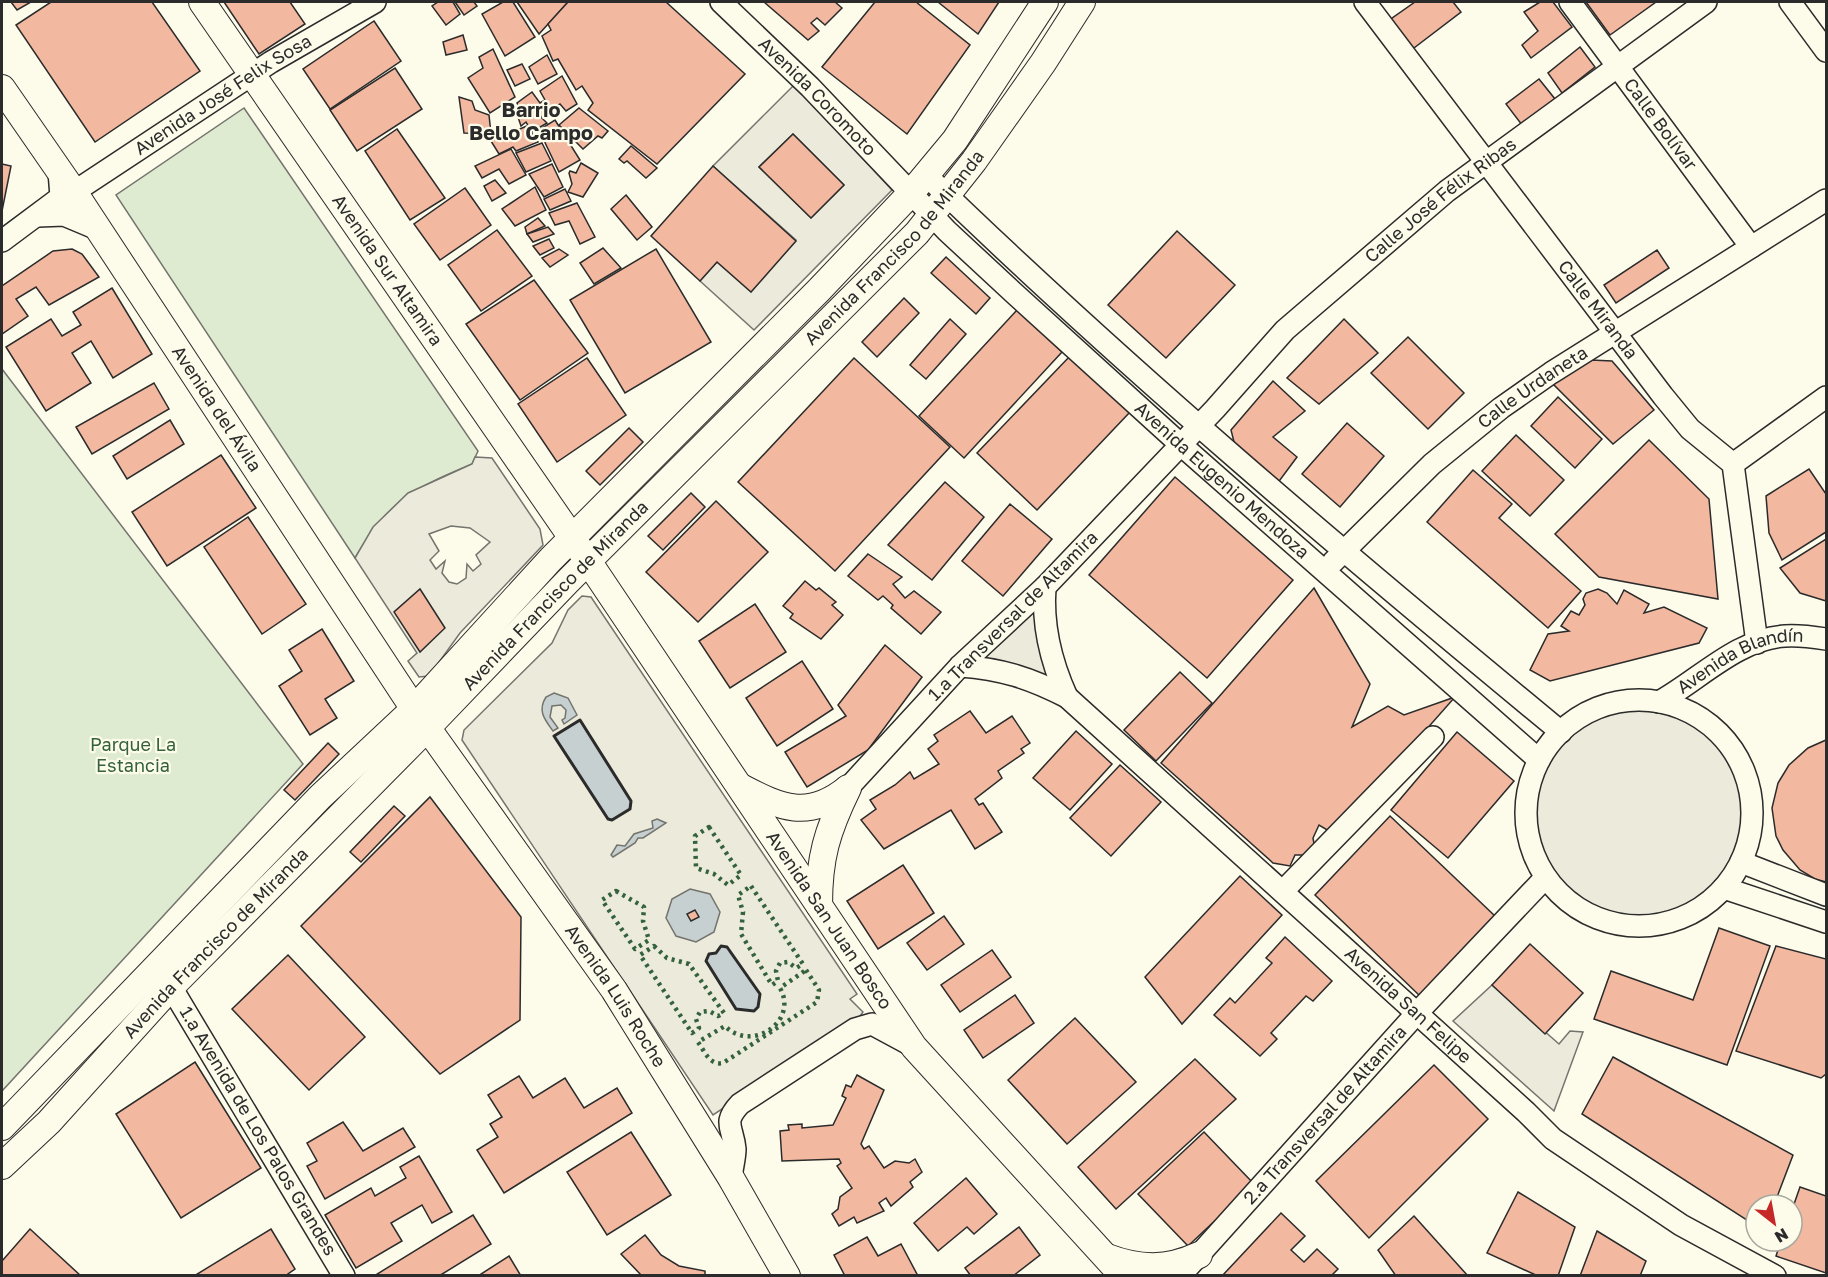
<svg xmlns="http://www.w3.org/2000/svg" width="1828" height="1277" viewBox="0 0 1828 1277" font-family="'Golos Text',sans-serif">
<style>
.green{fill:#deebd1;stroke:#74746e;stroke-width:1.5}
.parking{fill:#eceadb;stroke:#74746e;stroke-width:1.5;fill-rule:evenodd}
.water{fill:#c7d0d0;stroke:#74746e;stroke-width:1.5}
.building{fill:#f2b8a0;stroke:#2b2b2b;stroke-width:1.5}
.lines{fill:none;stroke-linecap:round;stroke-linejoin:round}
.minor-casing{stroke:#2b2b2b;stroke-width:24}
.major-casing{stroke:#2b2b2b;stroke-width:28}
.minor{stroke:#fdfbea;stroke-width:21}
.major{stroke:#fdfbea;stroke-width:26}
.hedge{stroke:#34623c;stroke-width:4.5;stroke-dasharray:3 4.5;stroke-linecap:butt}
.wall{stroke:#2b2b2b;stroke-width:3}
.labels{text-anchor:middle;stroke-width:4.5;stroke-linejoin:round;paint-order:stroke}
.street-label{font-size:18px;fill:#2b2b2b;stroke:#fdfbea}
.park-label{font-size:18px;fill:#34623c;stroke:#fdfbea}
.neighbourhood-label{font-size:20px;font-weight:bold;fill:#2b2b2b;stroke:#fdfbea}
</style>
<rect width="100%" height="100%" fill="#fdfbea"/>
<g class="green">
<path d="M244 108 478 451 472 464C411 490 390 499 355 558L116 195Z"/>
<polygon points="2,369 303,764 2,1091"/>
</g>
<g class="parking">
<path d="M794 85 892 190 754 330 700 281 717 262 751 292 796 240 713 166ZM793 134 844 185 811 218 759 167Z"/>
<path d="M475 457 492 458 540 529 543 545 460 633 429 676 419 677 408 661 417 653 355 558 373 527 408 493 472 464ZM451 526 470 528 490 542 476 555 481 564 473 571 467 564 466 578 457 584 449 582 442 573 445 561 436 569 430 560 439 551 429 534Z"/>
<polygon points="1045,587 1067,697 960,666"/>
<polygon points="582,596 591,597 857,994 850,999 863,1012 858,1019 713,1115 462,740 464,730 552,643 568,610"/>
<circle cx="1639" cy="813" r="113"/>
<polygon points="1492,985 1559,1044 1570,1031 1583,1032 1554,1111 1453,1021"/>
</g>
<g class="water">
<path d="M554 693 568 698 577 715 564 724 562 720 565 718 566 710 561 705 552 706 550 717 558 728 553 731C545 720 537 711 546 697Z"/>
<polygon points="580,720 631,801 630,809 612,820 608,819 554,736"/>
<polygon points="657,819 666,823 643,838 638,838 635,843 613,857 611,855 617,845 625,846 634,834 653,828 652,821"/>
<polygon points="690,889 710,894 720,912 714,932 696,942 676,936 666,918 672,899"/>
<polygon points="721,946 727,947 760,994 758,1007 754,1011 736,1009 706,961 709,954 716,953"/>
</g>
<g class="building">
<polygon points="11,2 31,2 17,10"/>
<polygon points="51,2 152,2 200,71 95,142 16,25"/>
<polygon points="224,2 290,2 305,24 259,54"/>
<polygon points="438,2 453,2 460,14 446,25 432,6"/>
<polygon points="455,2 474,2 477,6 464,15"/>
<polygon points="503,2 513,2 535,37 505,56 482,14"/>
<polygon points="517,2 568,2 539,34"/>
<polygon points="568,2 666,2 745,74 657,164 588,110 593,103 582,86 576,90 558,59 553,61 542,36 551,30 548,24"/>
<polygon points="764,2 835,2 842,8 825,25 817,18 811,23 819,31 808,40"/>
<polygon points="875,2 916,2 970,45 907,134 822,67"/>
<polygon points="938,2 999,2 978,34"/>
<polygon points="1415,2 1453,2 1461,12 1410,51 1388,21"/>
<polygon points="1540,2 1553,2 1572,27 1531,58 1522,45 1538,31 1524,12"/>
<polygon points="1586,2 1656,2 1610,35"/>
<polygon points="374,21 401,61 330,109 303,69"/>
<polygon points="463,35 467,50 446,55 443,42"/>
<polygon points="1580,47 1595,67 1562,93 1548,73"/>
<polygon points="493,49 515,97 490,113 468,78 483,68 479,57"/>
<polygon points="547,55 557,74 538,84 529,67"/>
<polygon points="522,64 530,79 515,86 507,70"/>
<polygon points="395,68 422,109 357,151 330,110"/>
<polygon points="562,76 577,104 566,111 560,104 541,117 547,123 532,132 526,122 521,126 517,114 521,111 517,103 532,92 540,103 545,100 540,91"/>
<polygon points="1539,79 1555,99 1522,125 1506,104"/>
<polygon points="459,97 472,101 475,110 489,115 491,134 464,133"/>
<polygon points="579,108 608,131 602,138 598,136 583,149 559,125"/>
<polygon points="555,120 580,160 559,172 539,130"/>
<polygon points="527,126 538,142 516,151 513,147 499,154 491,141"/>
<polygon points="397,129 445,198 410,220 365,151"/>
<polygon points="793,134 844,185 811,218 759,167"/>
<polygon points="542,143 551,161 526,172 516,153"/>
<polygon points="631,146 657,168 646,178 627,161 624,163 619,159"/>
<polygon points="511,149 526,175 509,184 499,169 482,178 475,166"/>
<polygon points="581,163 598,173 583,197 568,192 572,184 569,173 570,171 576,173"/>
<polygon points="2,164 11,166 2,211"/>
<polygon points="552,164 563,187 544,197 529,174"/>
<polygon points="713,166 796,241 751,292 717,262 700,281 651,236"/>
<polygon points="495,180 506,193 492,201 484,186"/>
<polygon points="535,187 546,210 515,226 502,209"/>
<polygon points="465,188 491,225 440,260 414,224"/>
<polygon points="565,189 571,201 550,210 544,199"/>
<polygon points="626,195 652,227 637,240 611,209"/>
<polygon points="577,203 595,237 580,244 569,221 555,225 549,213"/>
<polygon points="538,218 545,226 527,234 525,227"/>
<polygon points="548,227 554,234 533,242 527,234"/>
<polygon points="497,230 532,276 481,311 448,265"/>
<polygon points="1177,231 1235,285 1166,358 1108,305"/>
<polygon points="549,239 554,248 540,255 533,246"/>
<polygon points="603,248 621,268 594,284 580,263"/>
<polygon points="72,249 82,254 99,277 49,305 36,287 16,299 28,316 2,334 2,286 53,251"/>
<polygon points="559,249 568,255 550,267 542,258"/>
<polygon points="656,249 711,342 625,393 570,300"/>
<polygon points="1657,250 1669,268 1616,303 1604,285"/>
<polygon points="946,257 990,298 976,314 931,273"/>
<polygon points="534,280 588,353 520,400 466,324"/>
<polygon points="112,288 152,354 113,378 91,341 72,353 91,383 46,411 6,347 51,319 62,336 81,325 73,312"/>
<polygon points="904,298 919,313 877,357 862,342"/>
<polygon points="1017,310 1062,352 964,458 919,416"/>
<polygon points="950,319 966,334 926,379 910,365"/>
<polygon points="1344,319 1378,353 1319,404 1287,378"/>
<polygon points="1408,337 1464,393 1428,429 1371,373"/>
<polygon points="1070,356 1130,412 1037,510 977,453"/>
<polygon points="587,358 626,415 557,462 518,404"/>
<polygon points="854,358 950,447 835,571 738,482"/>
<polygon points="1591,360 1612,361 1654,410 1613,444 1547,378"/>
<polygon points="1273,381 1305,411 1273,437 1297,457 1277,484 1235,446 1231,430"/>
<polygon points="154,383 169,409 92,454 76,427"/>
<polygon points="1558,397 1602,439 1575,468 1531,426"/>
<polygon points="170,420 184,444 127,479 113,456"/>
<polygon points="1347,423 1384,456 1340,507 1302,474"/>
<polygon points="629,428 643,442 600,485 586,471"/>
<polygon points="1516,435 1564,480 1530,516 1482,471"/>
<polygon points="1649,440 1709,499 1718,599 1599,577 1555,534"/>
<polygon points="221,455 256,508 167,566 132,512"/>
<polygon points="1809,469 1826,494 1826,532 1782,560 1769,533 1766,496"/>
<polygon points="1473,470 1512,504 1499,518 1581,591 1548,628 1427,522"/>
<polygon points="1175,477 1293,580 1207,678 1089,575"/>
<polygon points="945,482 984,517 932,580 888,545"/>
<polygon points="691,493 705,507 663,550 648,536"/>
<polygon points="716,501 768,552 698,622 646,572"/>
<polygon points="1010,504 1052,539 1003,596 962,561"/>
<polygon points="248,517 306,604 262,634 204,547"/>
<polygon points="1826,539 1826,601 1800,593 1780,568"/>
<polygon points="868,554 902,577 893,584 905,598 914,591 941,612 921,634 891,608 893,605 883,596 878,600 848,576"/>
<polygon points="805,581 816,590 819,588 836,602 832,605 843,615 821,639 790,618 793,614 783,606"/>
<polygon points="1314,588 1370,684 1352,727 1388,706 1404,715 1455,697 1334,834 1319,825 1313,838 1316,855 1295,855 1290,866 1273,863 1161,763"/>
<polygon points="420,589 445,628 420,652 394,612"/>
<polygon points="1598,589 1607,593 1617,604 1624,590 1649,604 1644,613 1664,607 1707,628 1699,643 1550,681 1530,670 1548,634 1569,631 1561,626 1571,611 1579,615 1585,605 1583,599 1586,593"/>
<polygon points="755,604 786,652 730,688 699,641"/>
<polygon points="322,629 354,681 325,699 337,718 310,735 279,686 302,671 289,650"/>
<polygon points="885,645 922,677 868,750 807,787 785,752 846,716 838,705"/>
<polygon points="802,661 833,709 777,746 746,698"/>
<polygon points="1180,672 1212,703 1156,761 1124,730"/>
<polygon points="970,711 986,733 1012,716 1030,743 1021,749 1024,753 998,771 1002,778 975,799 979,805 983,803 1002,832 975,849 951,810 884,849 861,820 876,809 870,800 895,785 910,772 914,779 939,764 928,749 938,741 934,735"/>
<polygon points="1076,731 1112,764 1070,810 1033,778"/>
<polygon points="1457,732 1514,781 1448,858 1391,810"/>
<polygon points="1826,740 1826,882 1815,879 1800,870 1783,850 1776,836 1772,808 1778,783 1789,765 1808,748"/>
<polygon points="328,743 339,754 295,800 284,790"/>
<polygon points="1120,765 1161,802 1111,856 1070,818"/>
<polygon points="430,797 521,917 520,1020 440,1074 301,926"/>
<polygon points="394,806 405,816 361,862 350,852"/>
<polygon points="1390,816 1496,917 1420,996 1315,895"/>
<polygon points="903,865 934,913 878,949 847,901"/>
<polygon points="1240,876 1282,915 1182,1024 1145,977"/>
<polygon points="695,910 699,917 691,921 687,914"/>
<polygon points="944,916 964,944 927,970 907,943"/>
<polygon points="1719,928 1770,946 1727,1065 1594,1019 1611,971 1693,1000"/>
<polygon points="1285,937 1332,981 1313,1001 1306,996 1271,1033 1277,1039 1260,1056 1214,1015 1230,998 1235,1003 1272,963 1266,958"/>
<polygon points="1530,944 1583,993 1545,1034 1492,985"/>
<polygon points="1776,946 1826,959 1826,1074 1821,1078 1736,1051"/>
<polygon points="992,950 1011,977 960,1012 941,985"/>
<polygon points="288,955 365,1037 309,1090 232,1009"/>
<polygon points="1015,995 1034,1023 983,1058 964,1030"/>
<polygon points="1075,1018 1136,1082 1067,1144 1008,1080"/>
<polygon points="1613,1057 1793,1155 1774,1205 1756,1205 1756,1226 1582,1114"/>
<polygon points="1195,1059 1236,1099 1116,1209 1078,1167"/>
<polygon points="195,1062 261,1168 181,1218 116,1114"/>
<polygon points="1434,1065 1488,1119 1369,1238 1316,1181"/>
<polygon points="857,1075 884,1090 861,1144 864,1149 869,1146 884,1168 895,1161 909,1163 915,1159 922,1172 910,1182 913,1187 891,1206 886,1198 879,1203 884,1211 857,1223 854,1217 839,1226 832,1214 838,1209 840,1197 852,1188 837,1166 841,1163 839,1159 782,1161 780,1131 789,1130 788,1125 802,1124 802,1128 833,1125 846,1098 842,1096 846,1085 851,1087"/>
<polygon points="519,1076 533,1098 565,1078 584,1108 617,1088 632,1113 504,1193 477,1150 498,1137 490,1124 502,1117 488,1095"/>
<polygon points="343,1122 363,1151 403,1128 415,1147 325,1199 307,1166 317,1161 307,1143"/>
<polygon points="631,1132 671,1195 607,1235 567,1172"/>
<polygon points="1204,1132 1254,1184 1188,1246 1138,1194"/>
<polygon points="419,1156 452,1212 432,1223 422,1205 391,1223 402,1241 356,1268 325,1215 371,1188 375,1196 406,1178 400,1167"/>
<polygon points="966,1178 997,1214 974,1234 967,1227 938,1251 914,1223"/>
<polygon points="1800,1187 1826,1196 1826,1273 1776,1256 1781,1241 1792,1241 1792,1210"/>
<polygon points="1518,1192 1575,1227 1558,1276 1538,1276 1487,1253"/>
<polygon points="1281,1213 1305,1236 1291,1250 1304,1262 1317,1249 1338,1269 1331,1276 1222,1276"/>
<polygon points="473,1215 491,1244 439,1276 374,1276"/>
<polygon points="1414,1216 1468,1276 1396,1276 1378,1250"/>
<polygon points="1019,1227 1040,1255 1013,1276 971,1276 965,1268"/>
<polygon points="30,1229 81,1276 2,1276 2,1261"/>
<polygon points="271,1229 295,1269 285,1276 194,1276"/>
<polygon points="1597,1231 1646,1261 1640,1276 1580,1276"/>
<polygon points="645,1235 661,1255 679,1266 705,1271 705,1276 642,1276 621,1254"/>
<polygon points="867,1237 878,1256 901,1244 918,1276 845,1276 834,1255"/>
<polygon points="509,1256 521,1276 478,1276"/>
</g>
<g class="lines">
<g class="minor-casing">
<g id="minor">
<path id="s1" d="M721 2 810 87 947 231 1016 295 1180 444 1539 760"/>
<path id="s2" d="M1365 2 1663 396 1690 429 1733 464 1757 643"/>
<path id="s3" d="M1570 2 1751 247"/>
<polyline points="1790,2 1826,51"/>
<path d="M926 175C1128 371 1344 553 1561 732"/>
<path id="s4" d="M74 192 271 62 375 2"/>
<polyline points="38,216 64,215 95,228"/>
<polyline points="2,241 61,197 59,171"/>
<polyline points="1733,464 1826,397"/>
<path id="s5" d="M1333 562 1432 464 1501 408 1551 373 1826 200"/>
<path d="M1045 587C1042 626 1051 662 1067 697"/>
<path id="s6" d="M960 666C1002 669 1030 678 1067 697L1526 1112 1553 1139 1681 1225 1775 1276"/>
<circle cx="1639" cy="813" r="113"/>
<path id="s7" d="M1659 702C1699 680 1737 639 1785 636 1798 635 1813 637 1826 639"/>
<path id="s8" d="M848 788 960 666 1045 587 1215 409 1285 330 1447 191 1706 2"/>
<polyline points="1741,862 1826,895"/>
<polyline points="1724,888 1826,922"/>
<polyline points="1283,891 1433,737"/>
<polyline points="171,987 344,1276"/>
<path d="M731 1178C732 1168 735 1158 735 1149 733 1127 722 1123 740 1104L855 1029 872 1024 911 1045"/>
<polyline points="1180,1276 1417,1013 1545,878"/>
</g>
</g>
<g class="major-casing">
<g id="major">
<path id="s9" d="M202 2 588 561 914 1047 1123 1276"/>
<path id="s10" d="M2 88 74 192 414 709 614 990 731 1178 787 1276"/>
<path d="M741 787C781 808 808 820 847 789"/>
<path d="M819 905C819 858 827 831 848 788"/>
<polyline points="2,1127 320,797 414,709 551,559 819,290 911,193 955,140 1045,2"/>
<path id="s11" d="M2 1166 49 1122 171 987 427 728 568 581 917 233 974 161 1043 63 1082 2"/>
<path d="M1107 1257C1139 1269 1167 1270 1199 1255"/>
</g>
</g>
<use href="#minor" class="minor"/>
<use href="#major" class="major"/>
<g class="hedge">
<polygon points="709,827 741,875 728,885 714,874 696,868 695,836"/>
<polygon points="751,886 803,964 796,968 788,962 780,963 776,971 778,981 772,985 741,934 743,912 738,895"/>
<polygon points="616,891 644,907 643,921 649,940 635,949 602,900"/>
<polygon points="654,946 667,958 689,964 724,1013 718,1016 709,1011 700,1012 696,1019 699,1028 692,1033 640,955"/>
<path d="M806 970 819 990 817 1002 723 1063C710 1066 705 1052 698 1042L725 1026C751 1053 799 1022 780 988Z"/>
</g>
<g class="wall">
<polygon points="580,720 631,801 630,809 612,820 608,819 554,736"/>
<polygon points="721,946 727,947 760,994 758,1007 754,1011 736,1009 706,961 709,954 716,953"/>
</g>
</g>
<g class="labels">
<g class="street-label">
<text dy="6" stroke="none"><textPath href="#s4" startOffset="178">Avenida José Felix Sosa</textPath></text>
<text dy="6" stroke="none"><textPath href="#s1" startOffset="135">Avenida Coromoto</textPath></text>
<text dy="6" stroke="none"><textPath href="#s3" startOffset="152">Calle Bolívar</textPath></text>
<text dy="6" stroke="none"><textPath href="#s8" startOffset="836">Calle José Félix Ribas</textPath></text>
<text dy="6" stroke="none"><textPath href="#s11" startOffset="1281">Avenida Francisco de Miranda</textPath></text>
<text dy="6" stroke="none"><textPath href="#s9" startOffset="326">Avenida Sur Altamira</textPath></text>
<text dy="6" stroke="none"><textPath href="#s2" startOffset="386">Calle Miranda</textPath></text>
<text dy="6" stroke="none"><textPath href="#s5" startOffset="266">Calle Urdaneta</textPath></text>
<text dy="6" stroke="none"><textPath href="#s10" startOffset="386">Avenida del Ávila</textPath></text>
<text dy="6" stroke="none"><textPath href="#s1" startOffset="693">Avenida Eugenio Mendoza</textPath></text>
<text dy="6" stroke="none"><textPath href="#s11" startOffset="795">Avenida Francisco de Miranda</textPath></text>
<text transform="translate(1013 616) rotate(-45)" y="6">1.ª Transversal de Altamira</text>
<text dy="6" stroke="none"><textPath href="#s7" startOffset="93">Avenida Blandín</textPath></text>
<text dy="6" stroke="none"><textPath href="#s9" startOffset="1112">Avenida San Juan Bosco</textPath></text>
<text dy="6" stroke="none"><textPath href="#s11" startOffset="309">Avenida Francisco de Miranda</textPath></text>
<text dy="6" stroke="none"><textPath href="#s10" startOffset="1096">Avenida Luis Roche</textPath></text>
<text dy="6" stroke="none"><textPath href="#s6" startOffset="572">Avenida San Felipe</textPath></text>
<text transform="translate(1325 1115) rotate(-48)" y="6">2.ª Transversal de Altamira</text>
<text transform="translate(258 1131) rotate(59)" y="6">1.ª Avenida de Los Palos Grandes</text>
</g>
<g class="park-label">
<text x="133" y="751">Parque La<tspan x="133" dy="21">Estancia</tspan></text>
</g>
<g class="neighbourhood-label">
<text x="531" y="117">Barrio<tspan x="531" dy="23">Bello Campo</tspan></text>
</g>
</g>
<rect width="1828" height="1277" fill="none" stroke="#2b2b2b" stroke-width="6"/>
<g transform="translate(1774 1223) rotate(149)"><circle r="28" fill="#fdfbea" stroke="#a9a89e" stroke-width="1.5"/>
<path d="M0-4.5L10 22L0 15L-10 22Z" fill="#c62828"/>
<text y="-9" font-size="16" font-weight="bold" text-anchor="middle" fill="#2b2b2b">N</text>
</g>
</svg>
